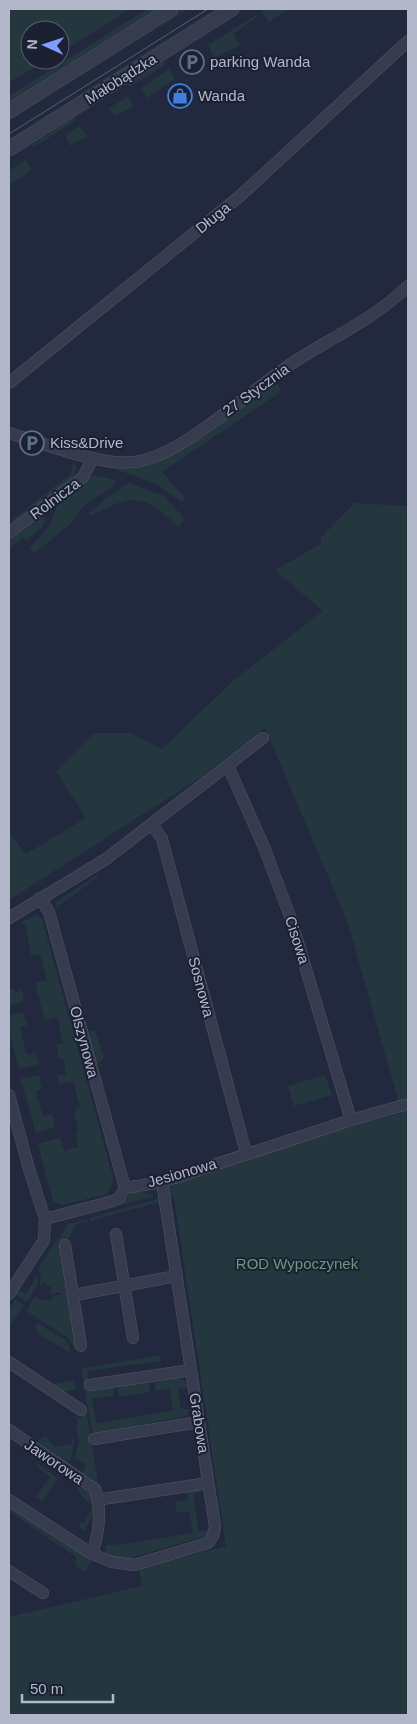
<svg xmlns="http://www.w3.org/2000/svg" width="417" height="1724" viewBox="0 0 417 1724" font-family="Helvetica,sans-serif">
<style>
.green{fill:#24373f}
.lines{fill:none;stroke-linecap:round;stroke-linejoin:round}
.minor-casing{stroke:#515769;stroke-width:12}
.tertiary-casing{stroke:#515769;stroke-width:15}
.minor{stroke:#363c4e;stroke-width:11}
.tertiary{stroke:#363c4e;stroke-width:14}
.tram{stroke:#585f75;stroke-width:1}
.labels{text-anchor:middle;stroke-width:4;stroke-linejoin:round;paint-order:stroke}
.poi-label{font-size:15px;fill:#b2b7c9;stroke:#1b2133;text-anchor:start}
.street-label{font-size:15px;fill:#b2b7c9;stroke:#1b2133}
.park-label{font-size:15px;fill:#689b7c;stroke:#1b2133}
</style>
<rect width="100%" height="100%" fill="#22293e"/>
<g class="green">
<polygon points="9,9 130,9 60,53 60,30 30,30 30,60 48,60 9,82"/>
<polygon points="147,9 158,9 9,102 9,96"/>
<polygon points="183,9 188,9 9,121 9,118"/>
<polygon points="215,9 220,9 9,142 9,139"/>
<polygon points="265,9 283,9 285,11 269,22 262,11"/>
<polygon points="256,15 257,17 233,34 240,45 214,58 208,45"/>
<polygon points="162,61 166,64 130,87 127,83"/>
<polygon points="169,69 175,79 147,98 141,88"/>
<polygon points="128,96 134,106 116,116 108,109"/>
<polygon points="74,117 76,120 34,147 32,145"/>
<polygon points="79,126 87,136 70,146 65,135"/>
<polygon points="26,160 32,170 9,185 9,171"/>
<polygon points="274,384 278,384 280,389 279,393 162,472 186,499 181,502 155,483 106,466 135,467 153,464 204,434"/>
<polygon points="74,460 76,468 72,479 13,523 11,521 71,474"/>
<path d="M93 475 115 480 114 485 84 506 71 523 34 554 30 547C44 534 53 523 57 504Z"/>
<path d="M129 483 164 496 184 518 179 528C147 495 132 492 92 516L88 514 104 500Z"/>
<polygon points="354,503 408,506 408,1715 9,1715 9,1617 142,1586 139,1569 226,1546 174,1197 170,1198 169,1190 173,1184 313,1136 402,1113 348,923 265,728 201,777 9,900 9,832 26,854 86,818 56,771 94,733 131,733 162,749 234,680 323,611 275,570 321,544 321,538"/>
<polygon points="42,516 45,519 43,526 26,541 23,537 9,549 9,541"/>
<polygon points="97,875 98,877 57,907 56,902"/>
<polygon points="37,914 42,919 114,1181 106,1194 62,1205 53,1201 38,1144 60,1138 64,1151 78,1147 76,1134 78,1129 74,1112 80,1107 73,1081 60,1084 57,1076 66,1074 63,1058 59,1059 56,1045 63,1043 57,1017 45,1020 35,983 47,980 40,954 31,956 26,926 22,922"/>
<polygon points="9,985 10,989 14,989 15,993 20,991 21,987 24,1001 9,1006"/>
<polygon points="23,1012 27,1025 20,1027 26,1053 31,1055 35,1051 39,1064 19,1069 9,1029 9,1016"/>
<polygon points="91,1031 95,1031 104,1058 99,1063 96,1062 88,1035"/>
<polygon points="39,1075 42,1089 36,1091 43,1116 52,1114 55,1127 36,1133 21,1079"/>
<polygon points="325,1075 332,1095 294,1106 288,1086"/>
<polygon points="133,1192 143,1192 154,1196 118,1206"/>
<polygon points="158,1199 159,1202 90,1221 89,1218"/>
<path d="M87 1219 88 1221 77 1224 61 1250 77 1352 68 1338 27 1311 34 1296 44 1301 49 1300 48 1303C53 1296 55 1293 64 1295L57 1292 53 1294 50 1292 52 1288 44 1282 40 1286 41 1275 38 1268 68 1224Z"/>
<polygon points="38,1275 37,1286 27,1302 15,1294 18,1290 26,1294"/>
<polygon points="15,1299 24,1305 9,1327 9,1310"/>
<polygon points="37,1323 67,1341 72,1354 38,1334 35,1328"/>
<polygon points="160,1355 161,1361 87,1371 91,1391 114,1387 113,1396 92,1399 96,1424 173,1410 170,1389 156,1391 154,1381 178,1377 186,1382 187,1388 178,1389 181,1409 190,1409 187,1416 93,1434 81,1369"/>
<polygon points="74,1380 76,1389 63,1392 53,1384"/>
<polygon points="151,1382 149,1385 150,1392 119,1397 117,1387"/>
<polygon points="86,1410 98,1482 83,1473 86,1464 77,1459 74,1461 79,1442 76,1426 79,1422 75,1417 80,1419"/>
<polygon points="46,1435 54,1447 72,1444 72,1438 74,1438 71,1461 68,1462 37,1441"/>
<polygon points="35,1462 58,1478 42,1501 35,1497 50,1477 38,1468"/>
<polygon points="75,1484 94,1496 94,1513 84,1531 79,1527 81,1522 84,1523 93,1506 82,1497"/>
<polygon points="198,1489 201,1492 193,1494 199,1532 209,1530 207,1536 126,1559 106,1556 106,1545 126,1544 193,1533 189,1512 177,1512 175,1502 188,1500 186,1490"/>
<polygon points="9,1505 92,1560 84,1572 76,1565 76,1557 9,1511"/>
</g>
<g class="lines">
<g class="minor-casing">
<g id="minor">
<polyline points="9,383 240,196 408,41"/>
<path d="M9 433C44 443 98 466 134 462 180 457 249 392 288 366 328 339 373 320 408 286"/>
<polyline points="9,533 83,477 93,458"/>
<polyline points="228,766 264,847 291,919 351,1120"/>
<polyline points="152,824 162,839 246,1153"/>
<polyline points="40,898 49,912 125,1188"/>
<polyline points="9,918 106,859 263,738"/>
<polyline points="9,1095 29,1169 45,1219 44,1240 9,1294"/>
<polyline points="125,1188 162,1182 351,1120 404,1105"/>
<polyline points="45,1219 113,1201 119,1198 125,1188"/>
<polyline points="116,1234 133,1338"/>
<polyline points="65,1245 81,1346"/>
<polyline points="74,1295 177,1276"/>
<polyline points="9,1362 81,1410"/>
<polyline points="90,1385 191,1370"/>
<path d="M9 1430 95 1489C102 1510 99 1533 92 1554"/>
<polyline points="94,1439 199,1422"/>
<polyline points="103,1499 208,1483"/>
<polyline points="9,1500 92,1554 112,1562 134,1565 208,1543 213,1536 215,1526 162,1182"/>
<polyline points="9,1571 43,1593"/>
</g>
</g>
<g class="tertiary-casing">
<g id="tertiary">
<polyline points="9,111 171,9"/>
<polyline points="9,149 232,9"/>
</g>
</g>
<use href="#minor" class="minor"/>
<use href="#tertiary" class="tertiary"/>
<polyline class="tram" points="9,134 208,9"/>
</g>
<defs>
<g id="parking-ring" transform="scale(1.25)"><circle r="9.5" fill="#1b2133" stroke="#5c6f8a" stroke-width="1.5"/><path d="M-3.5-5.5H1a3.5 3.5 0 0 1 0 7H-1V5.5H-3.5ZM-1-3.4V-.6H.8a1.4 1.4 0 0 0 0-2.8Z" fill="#5c6f8a"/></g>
<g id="shop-ring" transform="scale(1.25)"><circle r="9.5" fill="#1b2133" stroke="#3f7fe0" stroke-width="1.5"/><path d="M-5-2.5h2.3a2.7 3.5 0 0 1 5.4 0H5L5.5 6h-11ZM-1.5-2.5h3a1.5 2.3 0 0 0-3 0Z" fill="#3f7fe0"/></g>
</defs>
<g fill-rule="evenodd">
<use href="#parking-ring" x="192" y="62"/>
<use href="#shop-ring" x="180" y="96"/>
<use href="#parking-ring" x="32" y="443"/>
</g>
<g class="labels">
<g class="poi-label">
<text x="210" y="67">parking Wanda</text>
<text x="198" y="101">Wanda</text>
<text x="50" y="448">Kiss&amp;Drive</text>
</g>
<g class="street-label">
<text transform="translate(121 79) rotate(-32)" y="5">Małobądzka</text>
<text transform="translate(213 218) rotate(-39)" y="5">Długa</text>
<text transform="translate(256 390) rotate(-36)" y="5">27 Stycznia</text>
<text transform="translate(55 499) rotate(-37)" y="5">Rolnicza</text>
<text transform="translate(297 940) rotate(72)" y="5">Cisowa</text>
<text transform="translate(201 987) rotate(75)" y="5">Sosnowa</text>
<text transform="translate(84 1042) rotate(75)" y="5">Olszynowa</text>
<text transform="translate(182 1173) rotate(-16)" y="5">Jesionowa</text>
<text transform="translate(199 1423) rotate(81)" y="5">Grabowa</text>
<text transform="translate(54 1462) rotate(34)" y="5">Jaworowa</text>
</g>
<g class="park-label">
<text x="297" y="1269">ROD Wypoczynek</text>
</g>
</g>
<rect width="417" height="1724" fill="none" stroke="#b2b7c9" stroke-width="20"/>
<g transform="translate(45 45) rotate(273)"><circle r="24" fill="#1b2133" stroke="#575d6f"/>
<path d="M0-4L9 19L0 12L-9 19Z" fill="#839dfd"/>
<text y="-8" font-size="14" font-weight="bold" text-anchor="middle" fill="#b2b7c9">N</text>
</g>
<path d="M22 1694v8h91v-8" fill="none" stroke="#b2b7c9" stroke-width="2.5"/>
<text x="30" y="1694" font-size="15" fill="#b2b7c9" stroke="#1b2133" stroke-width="4" paint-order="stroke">50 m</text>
</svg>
